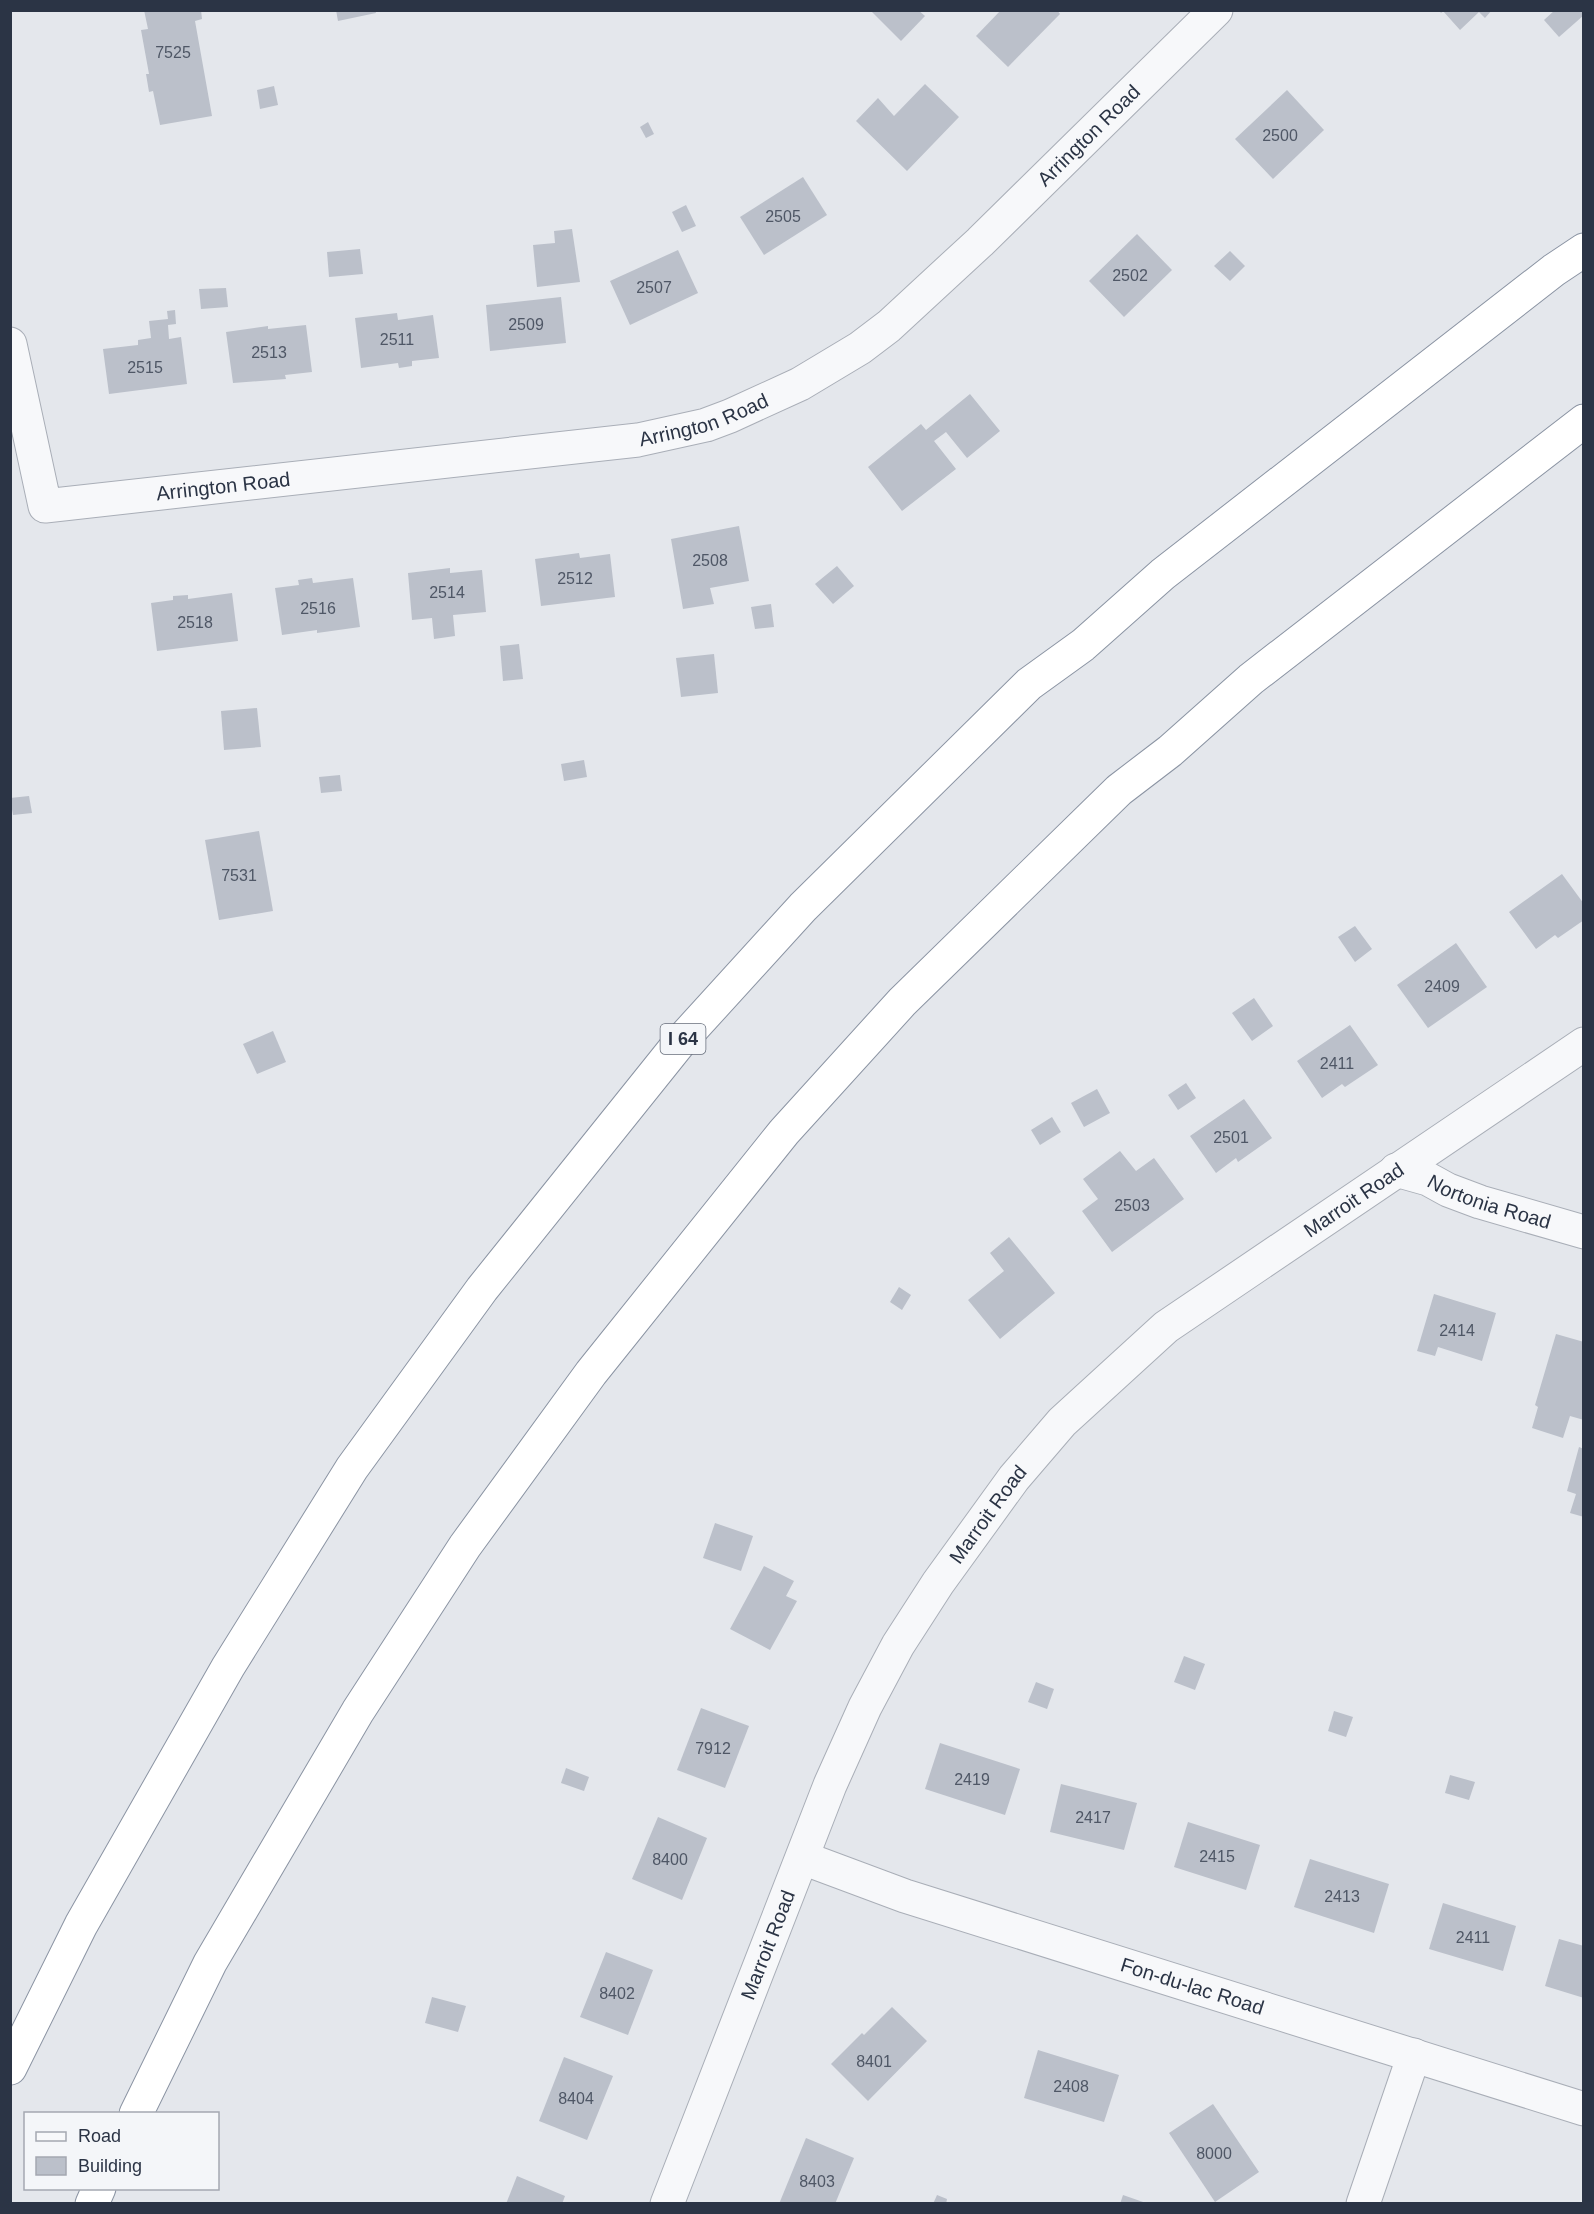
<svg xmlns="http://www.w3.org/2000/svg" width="1594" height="2214" viewBox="0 0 1594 2214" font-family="Helvetica,sans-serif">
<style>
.building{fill:#bbc0ca}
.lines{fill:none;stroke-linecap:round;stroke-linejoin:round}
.street-casing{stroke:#a9aeb7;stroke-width:35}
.highway-casing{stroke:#8b94a3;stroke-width:35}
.street{stroke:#f7f8fa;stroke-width:33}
.highway{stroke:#fff;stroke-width:33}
.labels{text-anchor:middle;stroke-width:4.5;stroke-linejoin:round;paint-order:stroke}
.number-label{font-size:16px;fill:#4f5766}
.shield{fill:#f4f6f9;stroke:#676e7b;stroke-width:1.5}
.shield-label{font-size:18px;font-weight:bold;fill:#2b3445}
.street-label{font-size:20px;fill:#2b3445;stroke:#f4f6f9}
</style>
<rect width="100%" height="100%" fill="#e4e7ec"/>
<g class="building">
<polygon points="144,10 201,10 202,19 195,21 212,116 160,125 153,91 149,92 146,74 149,74 141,30 148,29"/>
<polygon points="336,10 375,10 376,13 338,21"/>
<polygon points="870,10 918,10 925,16 901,41"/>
<polygon points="1001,10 1057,10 1060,14 1008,67 976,36"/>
<polygon points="1439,10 1492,10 1485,18 1479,12 1460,30 1443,11 1441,13"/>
<polygon points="1555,10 1584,10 1584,15 1559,37 1544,20"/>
<polygon points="925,84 959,117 907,171 856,121 878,98 894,116"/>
<polygon points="274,86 278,105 260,109 257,90"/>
<polygon points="1287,90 1324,130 1273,179 1235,139"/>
<polygon points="648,122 654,134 646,138 640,127"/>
<polygon points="803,177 827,215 764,255 740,217"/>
<polygon points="686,205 696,226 682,232 672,212"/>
<polygon points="572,229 580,282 537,287 533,245 555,243 554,231"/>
<polygon points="1137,234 1172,270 1124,317 1089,281"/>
<polygon points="360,249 363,274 329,277 327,252"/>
<polygon points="678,250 698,293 630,325 610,281"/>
<polygon points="1230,251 1245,266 1230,281 1214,266"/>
<polygon points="226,288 228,307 201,309 199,289"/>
<polygon points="561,297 566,343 490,351 486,305"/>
<polygon points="175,310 176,324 168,325 169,339 181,337 187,384 109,394 103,349 138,345 138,340 151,338 149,321 168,319 167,311"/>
<polygon points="397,313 398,320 433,315 439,358 412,361 412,366 399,368 398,363 361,368 355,318"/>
<polygon points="306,325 312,372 285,375 286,379 233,383 226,332 268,326 268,329"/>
<polygon points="970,394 1000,431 967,458 946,432 934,441 956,469 902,511 868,467 921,424 926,430"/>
<polygon points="739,526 749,581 710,588 714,604 683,609 671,539"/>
<polygon points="579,553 580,558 610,554 615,597 541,606 535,559"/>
<polygon points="837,566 854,586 833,604 815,584"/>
<polygon points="450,568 450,573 482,570 486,612 453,615 455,636 434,639 432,618 412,620 408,573"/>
<polygon points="312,578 313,583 353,578 360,627 317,633 317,630 282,635 275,588 299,585 298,580"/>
<polygon points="232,593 238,641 157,651 151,603 173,600 173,596 188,595 188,599"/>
<polygon points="771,604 774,627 755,629 751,607"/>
<polygon points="519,644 523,679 503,681 500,646"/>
<polygon points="714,654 718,693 681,697 676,658"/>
<polygon points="257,708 261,747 224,750 221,711"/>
<polygon points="584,760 587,777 564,781 561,764"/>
<polygon points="340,775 342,791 321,793 319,777"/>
<polygon points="29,796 32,813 13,815 10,798"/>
<polygon points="259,831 273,911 219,920 205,840"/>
<polygon points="1562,874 1584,904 1584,920 1558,938 1555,935 1536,949 1509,912"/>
<polygon points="1355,926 1372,949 1355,962 1338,937"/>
<polygon points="1456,943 1487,987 1428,1028 1397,985"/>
<polygon points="1254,998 1273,1026 1252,1041 1232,1013"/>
<polygon points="1350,1025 1378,1065 1345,1087 1342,1084 1322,1098 1297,1061"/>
<polygon points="273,1031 286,1062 257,1074 243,1044"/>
<polygon points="1186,1083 1196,1098 1178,1110 1168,1095"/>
<polygon points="1097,1089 1110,1113 1084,1127 1071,1103"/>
<polygon points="1244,1099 1272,1138 1238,1162 1236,1158 1216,1173 1190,1136"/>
<polygon points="1052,1117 1061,1132 1040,1145 1031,1130"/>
<polygon points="1120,1151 1136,1171 1154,1158 1184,1199 1112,1252 1082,1211 1098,1199 1083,1179"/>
<polygon points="1009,1237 1055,1293 1000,1339 968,1300 1004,1271 990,1253"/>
<polygon points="899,1287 911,1295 902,1310 890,1302"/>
<polygon points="1434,1294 1496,1313 1482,1361 1438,1347 1435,1356 1417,1351"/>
<polygon points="1556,1334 1584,1342 1584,1420 1570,1416 1563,1438 1532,1428 1538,1407 1535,1405"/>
<polygon points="1579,1447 1584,1449 1584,1517 1570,1513 1576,1494 1567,1491"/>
<polygon points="715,1523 753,1536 741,1571 703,1558"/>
<polygon points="764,1566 794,1581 786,1596 797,1601 770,1650 730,1629"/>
<polygon points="1184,1656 1205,1664 1195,1690 1174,1682"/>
<polygon points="1036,1682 1054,1689 1047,1709 1028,1702"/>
<polygon points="701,1708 749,1726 725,1788 677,1770"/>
<polygon points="1334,1711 1353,1717 1346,1737 1328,1731"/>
<polygon points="940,1743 1020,1769 1005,1815 925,1789"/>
<polygon points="566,1768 589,1777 584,1791 561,1783"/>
<polygon points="1450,1775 1475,1782 1469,1800 1445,1793"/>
<polygon points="1061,1784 1137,1803 1124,1850 1050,1832"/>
<polygon points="658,1817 707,1838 682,1900 632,1879"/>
<polygon points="1188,1822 1260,1845 1246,1890 1174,1867"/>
<polygon points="1310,1859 1389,1884 1374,1933 1294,1907"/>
<polygon points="1443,1903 1516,1926 1503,1971 1429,1949"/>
<polygon points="1559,1939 1584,1946 1584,1998 1545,1986"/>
<polygon points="606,1952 653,1970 628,2035 580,2017"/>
<polygon points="432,1997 466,2006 458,2032 425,2023"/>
<polygon points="892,2007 927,2041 868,2101 831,2064 862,2033 864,2035"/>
<polygon points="1038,2050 1119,2075 1104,2122 1024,2098"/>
<polygon points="564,2057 613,2076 587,2140 539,2121"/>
<polygon points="1213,2104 1259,2172 1215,2202 1169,2133"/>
<polygon points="806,2138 854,2158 835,2204 779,2204"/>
<polygon points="517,2176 565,2196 562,2204 506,2204"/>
<polygon points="937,2195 947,2199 946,2204 933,2204"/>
<polygon points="1123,2195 1146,2203 1146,2204 1120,2204"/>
</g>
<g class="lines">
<g class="street-casing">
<g id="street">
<path id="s1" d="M10 344 45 506 638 440 706 425 730 416 800 384 860 348 889 326 980 242 1216 10"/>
<path id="s2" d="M1396 1170 1428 1179 1448 1190 1480 1202 1584 1232"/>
<path id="s3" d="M803 1858 905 1896 1584 2109"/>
<path id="s4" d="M667 2204 830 1785 865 1707 898 1645 938 1583 1014 1478 1062 1422 1166 1327 1584 1044"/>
<polyline points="1363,2204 1414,2055"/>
</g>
</g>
<g class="highway-casing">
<g id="highway">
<polyline points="10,2068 81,1925 228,1667 352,1468 482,1289 680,1042 803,907 1029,684 1083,645 1163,574 1554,270 1584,250"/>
<polyline points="136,2114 210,1963 358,1711 465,1546 591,1373 784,1132 902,1002 1119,790 1170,751 1251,679 1584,421"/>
<polyline points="92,2204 99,2188"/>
</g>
</g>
<use href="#street" class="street"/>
<use href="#highway" class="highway"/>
</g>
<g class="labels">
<g class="number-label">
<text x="173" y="58">7525</text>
<text x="1280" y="141">2500</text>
<text x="783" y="222">2505</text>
<text x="1130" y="281">2502</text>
<text x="654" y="293">2507</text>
<text x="526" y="330">2509</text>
<text x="397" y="345">2511</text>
<text x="269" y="358">2513</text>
<text x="145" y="373">2515</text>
<text x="710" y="566">2508</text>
<text x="575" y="584">2512</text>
<text x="447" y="598">2514</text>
<text x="318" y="614">2516</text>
<text x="195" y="628">2518</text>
<text x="239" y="881">7531</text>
<text x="1442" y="992">2409</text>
<text x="1337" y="1069">2411</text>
<text x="1231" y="1143">2501</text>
<text x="1132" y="1211">2503</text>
<text x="1457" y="1336">2414</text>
<text x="713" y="1754">7912</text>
<text x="972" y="1785">2419</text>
<text x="1093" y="1823">2417</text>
<text x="1217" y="1862">2415</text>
<text x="670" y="1865">8400</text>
<text x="1342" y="1902">2413</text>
<text x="1473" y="1943">2411</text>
<text x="617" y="1999">8402</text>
<text x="874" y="2067">8401</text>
<text x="1071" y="2092">2408</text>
<text x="576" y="2104">8404</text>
<text x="1214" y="2159">8000</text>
<text x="817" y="2187">8403</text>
</g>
<rect class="shield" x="660.5" y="1024" width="45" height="30" rx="4.5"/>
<g class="shield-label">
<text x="683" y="1045">I 64</text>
</g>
<g class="street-label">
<text dy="7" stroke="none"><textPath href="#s1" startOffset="1317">Arrington Road</textPath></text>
<text dy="7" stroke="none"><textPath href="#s1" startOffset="831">Arrington Road</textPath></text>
<text dy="7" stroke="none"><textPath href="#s1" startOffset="345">Arrington Road</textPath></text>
<text dy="7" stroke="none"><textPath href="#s4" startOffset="1250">Marroit Road</textPath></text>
<text dy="7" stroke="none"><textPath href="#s2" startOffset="99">Nortonia Road</textPath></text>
<text dy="7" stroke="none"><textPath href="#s4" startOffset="764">Marroit Road</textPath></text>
<text dy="7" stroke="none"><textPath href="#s4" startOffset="278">Marroit Road</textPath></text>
<text dy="7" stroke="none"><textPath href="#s3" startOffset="410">Fon-du-lac Road</textPath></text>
</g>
</g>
<rect width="1594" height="2214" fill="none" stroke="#2b3445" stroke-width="24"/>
<rect x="24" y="2112" width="195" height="78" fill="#f4f6f9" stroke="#a4a8b1" stroke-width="1.5"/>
<rect x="36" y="2132" width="30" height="9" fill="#f7f8fa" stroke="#a4a8b1" stroke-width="1.5"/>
<text x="78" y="2142" font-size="18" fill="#2b3445">Road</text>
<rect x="36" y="2157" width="30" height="18" fill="#bbc0ca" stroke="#a4a8b1" stroke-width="1.5"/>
<text x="78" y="2172" font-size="18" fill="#2b3445">Building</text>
</svg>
